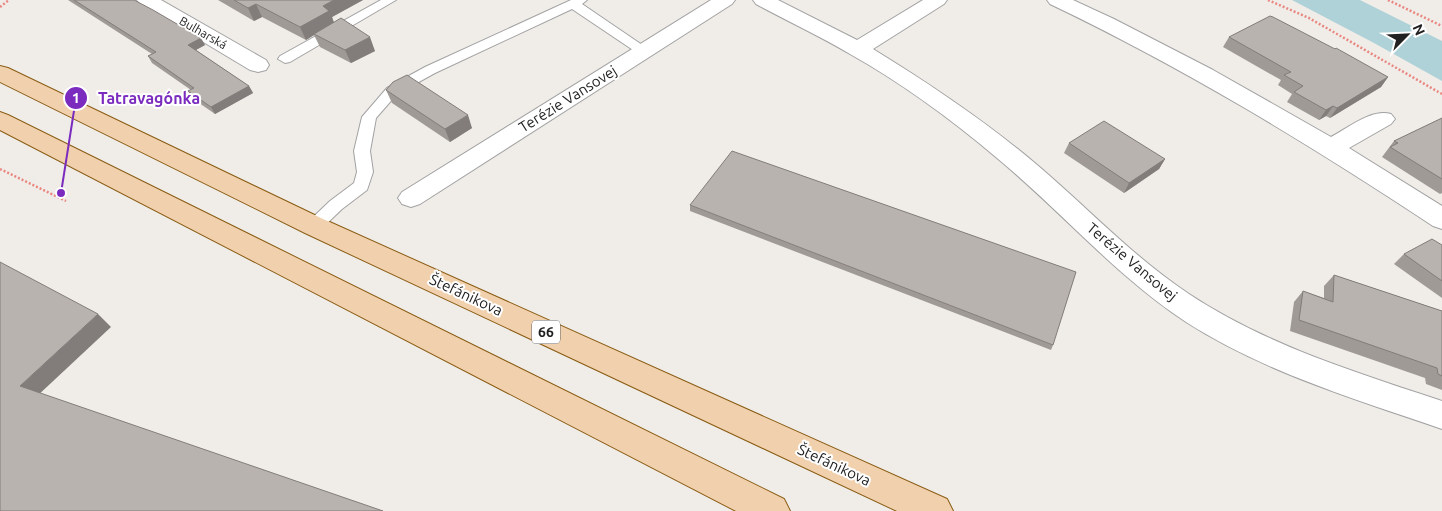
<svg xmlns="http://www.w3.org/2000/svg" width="1442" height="511" viewBox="0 0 1442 511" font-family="Ubuntu,sans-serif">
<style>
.water{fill:#afd1d8}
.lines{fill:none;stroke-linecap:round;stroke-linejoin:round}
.service-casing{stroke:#a2a2a2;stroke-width:2}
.minor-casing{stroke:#a2a2a2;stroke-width:2}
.primary-casing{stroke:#8a5d14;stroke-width:2}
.path{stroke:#e98781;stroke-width:2.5;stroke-dasharray:2 2;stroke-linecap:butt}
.service{fill:#fff;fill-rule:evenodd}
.minor{fill:#fff;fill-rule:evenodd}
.primary{fill:#f1d0ad;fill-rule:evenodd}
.wall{fill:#9f9a96}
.shaded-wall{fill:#827d7a}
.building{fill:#b9b3af;stroke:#827d7a}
.labels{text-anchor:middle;stroke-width:4;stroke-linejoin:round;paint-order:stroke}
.far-street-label{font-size:12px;fill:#212121;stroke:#fff}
.shield{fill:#fff;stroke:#646464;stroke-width:1}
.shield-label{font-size:14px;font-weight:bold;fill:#212121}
.street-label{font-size:15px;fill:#212121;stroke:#fff}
.leader{fill:none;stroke:#7b2cbf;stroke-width:2}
.callout-dot{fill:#7b2cbf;stroke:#fff;stroke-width:2}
.mark-label{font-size:15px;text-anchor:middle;font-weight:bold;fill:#fff}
.callout-label{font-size:16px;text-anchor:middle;font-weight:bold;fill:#7b2cbf;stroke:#fff;stroke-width:4;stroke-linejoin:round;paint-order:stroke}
</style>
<rect width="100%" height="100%" fill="#f0ede9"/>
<polygon class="water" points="1292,0 1360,0 1442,41 1442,81 1374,43"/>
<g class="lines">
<g class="service-casing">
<g id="service">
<polygon points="381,0 396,0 290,62 285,63 278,59 280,56"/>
<polygon points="571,0 587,0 582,4 651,51 649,54 639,54 572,9 435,73 397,94 376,118 370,151 373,172 367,190 342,209 320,230 314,232 308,230 306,226 308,222 330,201 354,183 357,172 354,151 362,117 387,88 425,67"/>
</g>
</g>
<g class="minor-casing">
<g id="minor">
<polygon points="137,0 161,0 266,60 269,65 266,70 258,72 250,70 140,4"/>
<polygon points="711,0 735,0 732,4 420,204 411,207 402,204 398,198 402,192"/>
<path d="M753 0H778L857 40 923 0H947L944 4 873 49C930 84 985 121 1036 164 1087 207 1133 257 1189 294 1266 345 1355 372 1442 401V429C1355 399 1264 372 1186 322 1116 276 1061 211 997 158 952 120 902 83 850 54 820 36 787 21 756 4Z"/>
<path d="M1047 0H1073L1114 19 1213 70 1331 137C1348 128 1372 108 1391 114L1395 119 1391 124 1349 148 1442 206V229L1433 226C1309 144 1184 68 1050 4Z"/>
</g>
</g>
<g class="primary-casing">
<g id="primary">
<polygon points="0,66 8,68 323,219 947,499 953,511 897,511 305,233 0,82"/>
<polygon points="0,112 8,115 784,499 790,511 736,511 0,130"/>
</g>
</g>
<g class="path">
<polyline points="1268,0 1309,18 1442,94"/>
<polyline points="1388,0 1442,26"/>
<polyline points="0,7 9,0"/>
<polyline points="0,169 66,201"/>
</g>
<use href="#service" class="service"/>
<use href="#minor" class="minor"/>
<use href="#primary" class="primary"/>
</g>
<g class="wall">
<polygon points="68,0 134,0 205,45 196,50 249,86 253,93 215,114 192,98 188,91 191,90 152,63 148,56 152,54"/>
<polygon points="218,0 363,0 332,17 334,22 375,51 351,63 320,47 314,35 306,40 262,17 254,21"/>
<polygon points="1229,37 1388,77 1381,87 1330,118 1326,116 1319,120 1287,102 1292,94 1278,85 1281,80 1223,47"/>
<polygon points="386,90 472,128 450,142 392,103"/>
<polygon points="1442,118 1442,193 1440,194 1382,157 1394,141"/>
<polygon points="1069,143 1165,159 1159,169 1124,193 1064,153"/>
<polygon points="690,205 1053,345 1051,350 690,211"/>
<polygon points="1442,245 1442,298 1394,264 1404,254"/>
<polygon points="1334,275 1442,311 1442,390 1426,384 1425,378 1290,331 1294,302 1303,291 1324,298 1324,286"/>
</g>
<g class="shaded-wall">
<polygon points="334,0 363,0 332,17 334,24 314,34 314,35 306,40 300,27 323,6"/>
<polygon points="256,4 262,17 254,21 248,8"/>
<polygon points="370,37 375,51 351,63 345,50"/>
<polygon points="201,38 205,45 192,52 188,45"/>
<polygon points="1388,77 1381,87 1330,118 1337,108"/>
<polygon points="249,86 253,93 215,114 211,107"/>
<polygon points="1333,106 1326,116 1319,120 1326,110"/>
<polygon points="468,115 472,128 450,142 445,129"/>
<polygon points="1165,159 1159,169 1124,193 1129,183"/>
<polygon points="98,314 111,327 35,398 20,386"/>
</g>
<g class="building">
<polygon points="74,0 134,0 153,10 201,38 188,45 249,86 211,107 188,91 194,88 148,56 156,52"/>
<polygon points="234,0 334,0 323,6 329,11 300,27 256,4 248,8"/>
<polygon points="1270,16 1273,17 1335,49 1336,48 1388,77 1337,108 1333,106 1326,110 1294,92 1303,86 1284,75 1291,72 1229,37"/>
<polygon points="341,18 370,37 345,50 314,34"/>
<polygon points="407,75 468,115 445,129 386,90 393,82"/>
<polygon points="1442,118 1442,179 1390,147 1398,143 1394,141"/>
<polygon points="1104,121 1165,159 1129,183 1069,143"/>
<polygon points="732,151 1076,272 1053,345 690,205"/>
<polygon points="1432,239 1442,245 1442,281 1404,254"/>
<polygon points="0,262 98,314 20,386 383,511 0,511"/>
<polygon points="1334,275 1442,311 1442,376 1438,374 1437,368 1299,320 1303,291 1333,302"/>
</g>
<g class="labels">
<g class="far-street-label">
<text transform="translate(203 33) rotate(30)" y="4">Bulharská</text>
</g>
<rect class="shield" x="532" y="320.5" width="28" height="23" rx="4"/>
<g class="shield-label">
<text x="546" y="337">66</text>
</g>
<g class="street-label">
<text transform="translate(568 99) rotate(-32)" y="5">Terézie Vansovej</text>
<text transform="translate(1132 262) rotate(40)" y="5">Terézie Vansovej</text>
<text transform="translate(466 295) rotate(25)" y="5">Štefánikova</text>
<text transform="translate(834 465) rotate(25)" y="5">Štefánikova</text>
</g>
</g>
<path class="leader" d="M61 193L76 98"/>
<g class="callout-dot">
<circle cx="61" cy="193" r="5"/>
<circle cx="76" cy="98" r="12"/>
</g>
<g class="mark-label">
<text x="76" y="103">1</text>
</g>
<g class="callout-label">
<text x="149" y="104">Tatravagónka</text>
</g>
<g transform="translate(1407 35) rotate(66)" stroke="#ffffff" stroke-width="4" paint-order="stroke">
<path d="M0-4L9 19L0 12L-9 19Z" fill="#212121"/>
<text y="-8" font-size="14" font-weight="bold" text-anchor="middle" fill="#212121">N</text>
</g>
</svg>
